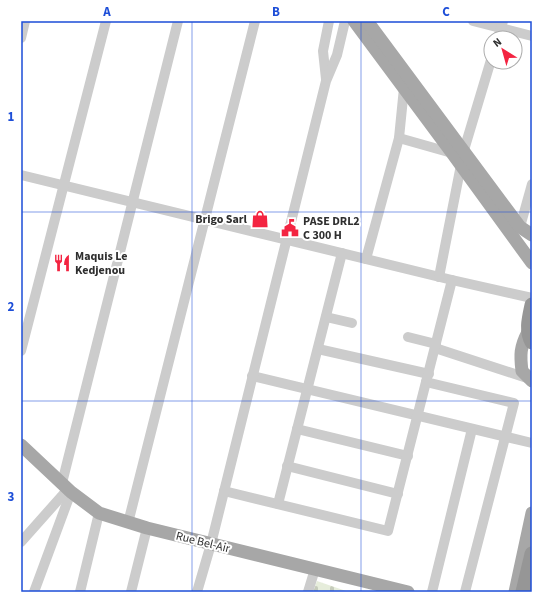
<svg xmlns="http://www.w3.org/2000/svg" width="553" height="613" viewBox="0 0 553 613" font-family="'Source Sans 3',sans-serif">
<style>
.cemetery{fill:url(#cemetery-stones)}
.lines{fill:none;stroke-linecap:round;stroke-linejoin:round}
.minor{stroke:#ccc;stroke-width:10}
.major{stroke:#a7a7a7;stroke-width:13}
.highway{stroke:#969696;stroke-width:15}
.grid{fill:none;stroke:#1d4ed8;stroke-width:1;stroke-opacity:0.55}
.labels{text-anchor:middle;stroke-width:4;stroke-linejoin:round;paint-order:stroke}
.poi-label{font-size:12px;font-weight:bold;fill:#2f2f2f;stroke:#fff;text-anchor:start}
.street-label{font-size:12px;fill:#2f2f2f;stroke:#fff}
.neatline{fill:none;stroke:#1d4ed8;stroke-width:1.5}
.grid-label{font-size:13px;text-anchor:middle;font-weight:bold;fill:#1d4ed8}
</style>
<defs>
<pattern id="cemetery-stones" width="16" height="16" patternUnits="userSpaceOnUse"><rect width="16" height="16" fill="#e6eddb"/><path d="M2 7V4a2 2 0 0 1 4 0v3zM10 15v-3a2 2 0 0 1 4 0v3z" fill="#c6ccbc"/></pattern>
</defs>
<rect width="100%" height="100%" fill="#fff"/>
<polygon class="cemetery" points="317,581 349,592 313,592"/>
<g class="lines">
<g class="minor">
<polyline points="473,21 532,36"/>
<polyline points="21,38 25,21"/>
<polyline points="498,38 503,21"/>
<polyline points="326,79 323,51 329,21"/>
<polyline points="399,138 452,153"/>
<polyline points="464,150 491,60"/>
<polyline points="21,175 452,280 532,298"/>
<polyline points="520,227 532,184"/>
<polyline points="366,259 399,138 404,88"/>
<polyline points="439,277 461,165"/>
<polyline points="326,317 352,323"/>
<polyline points="408,337 436,344"/>
<polyline points="435,348 527,378"/>
<polyline points="318,349 429,374"/>
<polyline points="21,351 106,21"/>
<polyline points="252,376 532,443"/>
<polyline points="426,382 514,403 465,592"/>
<polyline points="297,429 408,456"/>
<polyline points="287,466 398,494"/>
<polyline points="62,483 178,21"/>
<polyline points="224,491 388,531 452,280"/>
<polyline points="278,504 342,253"/>
<polyline points="128,523 255,21"/>
<polyline points="21,542 68,489"/>
<polyline points="34,592 71,492"/>
<polyline points="80,592 99,513"/>
<polyline points="131,592 147,528"/>
<polyline points="197,592 211,544 326,81 337,55 345,21"/>
<polyline points="308,592 315,569"/>
<polyline points="432,592 472,429"/>
</g>
<g class="major">
<polyline points="354,21 452,153 532,263"/>
<polyline points="367,21 520,227 532,235"/>
<path d="M528 332C520 347 520 355 522 371L532 381"/>
<polyline points="21,445 71,492 99,513 147,528 408,592"/>
<polyline points="515,592 532,513"/>
</g>
<g class="highway">
<path d="M532 305C529 319 526 330 532 342"/>
<polyline points="523,592 532,554"/>
</g>
</g>
<path class="grid" d="M192 21V592M361 21V592M21 212H532M21 401H532"/>
<defs>
<g id="shop-bare" transform="scale(1.38)"><path d="M-5-2.5h2.3a2.7 3.5 0 0 1 5.4 0H5L5.5 6h-11ZM-1.5-2.5h3a1.5 2.3 0 0 0-3 0Z" fill="#f32441" stroke="#fff" stroke-width="2.5" paint-order="stroke"/></g>
<g id="civic-bare" transform="scale(1.38)"><path d="M-.6-6.5H3V-4.5H.6V-3L4-1V1h2V6H-6V1h2V-1L-.6-3ZM-1.2 2.5V6h2.4V2.5Z" fill="#f32441" stroke="#fff" stroke-width="2.5" paint-order="stroke"/></g>
<g id="restaurant-bare" transform="scale(1.38)"><path d="M-5-6h1v4h1v-4h1v4h1v-4h1v5L-1.5 .5V6h-2V.5L-5-1ZM5-6V6H3V1.5H1.5Q1.5-4 5-6Z" fill="#f32441" stroke="#fff" stroke-width="2.5" paint-order="stroke"/></g>
</defs>
<g fill-rule="evenodd">
<use href="#shop-bare" x="260" y="219"/>
<use href="#civic-bare" x="290" y="228"/>
<use href="#restaurant-bare" x="62" y="263"/>
</g>
<g class="labels">
<g class="poi-label">
<text x="247" y="223" text-anchor="end">Brigo Sarl</text>
<text x="303" y="225">PASE DRL2<tspan x="303" dy="14">C 300 H</tspan></text>
<text x="75" y="260">Maquis Le<tspan x="75" dy="14">Kedjenou</tspan></text>
</g>
<g class="street-label">
<text transform="translate(203 542) rotate(14)" y="4">Rue Bel-Air</text>
</g>
</g>
<rect width="553" height="613" fill="none" stroke="#ffffff" stroke-width="44"/>
<g transform="translate(503 50) rotate(323)"><circle r="19" fill="#ffffff" stroke="#acacac"/>
<path d="M0-3L7 15L0 10L-7 15Z" fill="#f32441"/>
<text y="-6" font-size="11" font-weight="bold" text-anchor="middle" fill="#2f2f2f">N</text>
</g>
<rect x="22" y="22" width="509" height="569" class="neatline"/>
<g class="grid-label">
<text x="107" y="16">A</text>
<text x="276" y="16">B</text>
<text x="446" y="16">C</text>
<text x="11" y="121">1</text>
<text x="11" y="311">2</text>
<text x="11" y="501">3</text>
</g>
</svg>
